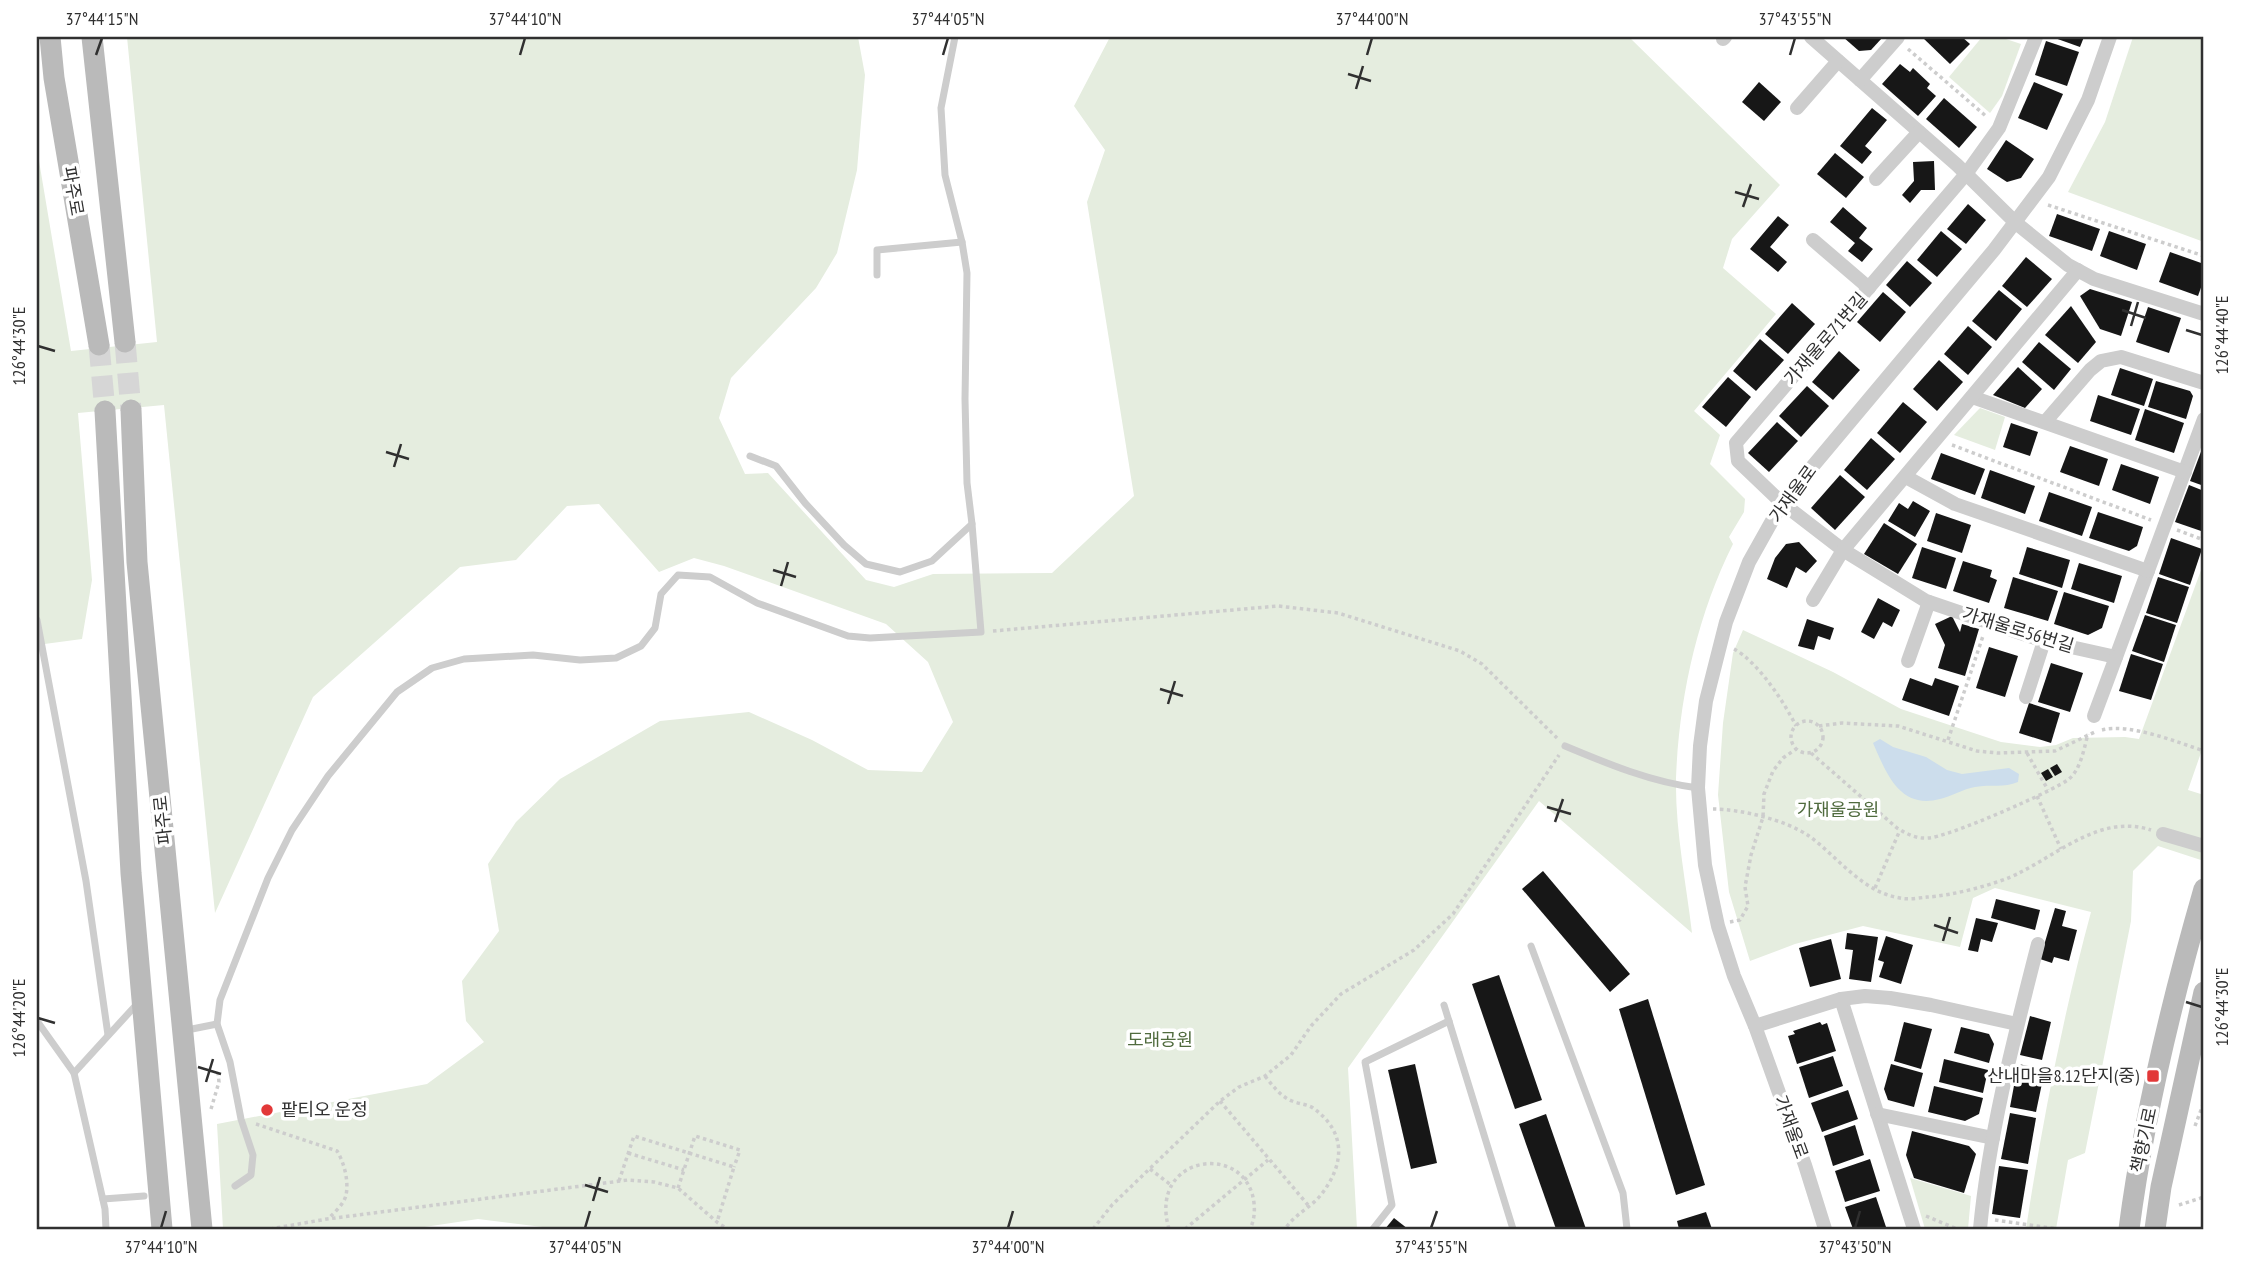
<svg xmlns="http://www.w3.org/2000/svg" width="2241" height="1266" viewBox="0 0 2241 1266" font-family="'PT Sans Narrow','Noto Sans KR',sans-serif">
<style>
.green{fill:#e5eddf}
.water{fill:#ccddec}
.building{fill:#171717}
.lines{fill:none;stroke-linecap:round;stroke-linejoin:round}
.secondary-tunnel{stroke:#d6d6d6;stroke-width:21;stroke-dasharray:21 10;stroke-linecap:butt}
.path{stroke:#cdcdcd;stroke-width:3.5;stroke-dasharray:3.5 3.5;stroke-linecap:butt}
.lane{stroke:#cdcdcd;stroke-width:7}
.street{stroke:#cdcdcd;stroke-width:14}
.secondary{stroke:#bababa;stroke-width:21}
.ticks{fill:none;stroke:#303030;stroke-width:2.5}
.poi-dot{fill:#e23838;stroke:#fff;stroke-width:2.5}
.labels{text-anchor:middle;stroke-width:7;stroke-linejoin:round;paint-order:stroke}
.street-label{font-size:18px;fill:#303030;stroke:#fff}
.park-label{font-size:18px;fill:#506b3e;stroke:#fff}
.poi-label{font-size:18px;fill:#303030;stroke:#fff;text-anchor:end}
.neatline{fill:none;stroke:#303030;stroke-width:2.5}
.ticks-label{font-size:18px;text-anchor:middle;fill:#303030}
</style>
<rect width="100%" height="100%" fill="#fff"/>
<g class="green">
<path d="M127 37H858L865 75 857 170 837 253 816 288 731 378 719 418 745 474 768 473 866 580 894 587 933 574 1052 573 1134 496 1087 202 1105 150 1074 106 1110 37H1629L1780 185 1732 239 1723 268 1776 314 1694 411 1720 435 1710 464 1745 499 1744 512 1729 537 1733 544C1697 616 1679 698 1676 778 1675 829 1686 882 1692 933L1539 801 1348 1068 1357 1229H559L478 1219 411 1229H223L217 1124 427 1084 484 1042 466 1021 462 981 499 931 488 864 516 822 560 779 660 721 749 712 812 740 868 770 922 772 953 722 928 662 886 624 724 566 694 558 659 572 599 504 567 506 516 560 460 567 313 697 215 913 164 405 78 413 92 580 82 639 37 645 38 155 71 351 157 342Z"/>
<polygon points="1982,37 2000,37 2021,44 2002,96 1990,113 1949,77"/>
<polygon points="2133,37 2204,37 2204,242 2068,192 2105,122"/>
<polygon points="1980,408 2005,417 1995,450 1954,435"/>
<path d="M2204 562V744L2188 790 2204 795V861L2158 846 2133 871 2131 921 2085 1153 2068 1160 2056 1229H2026C2042 1123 2063 1016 2091 912L1995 888 1973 898 1960 947 1863 926 1795 944 1750 961 1729 892 1718 795 1723 723 1733 653 1743 630 1833 672 1901 709 2001 742 2040 747 2056 745 2073 738 2125 737 2139 739Z"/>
<polygon points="1910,1178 1971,1196 1968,1229 1925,1229"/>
</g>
<path class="water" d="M1880 739 1893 747 1926 757 1947 770 1962 774 2009 768 2019 774 2018 782C2004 788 1991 784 1975 787 1963 789 1952 796 1940 799 1899 810 1886 772 1873 743Z"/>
<g class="building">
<polygon points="1843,37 1880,37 1882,38 1871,50 1859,51"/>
<polygon points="1922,37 1962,37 1970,44 1950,64"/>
<polygon points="2052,37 2084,37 2080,47"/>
<polygon points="2046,41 2079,52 2067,86 2035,75"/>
<polygon points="1900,64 1910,72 1913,68 1930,84 1927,88 1936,96 1918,116 1882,84"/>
<polygon points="1759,82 1781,102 1764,121 1742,102"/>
<polygon points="2034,82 2063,94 2047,130 2018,118"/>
<polygon points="1944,98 1977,127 1959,148 1926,119"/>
<polygon points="1872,108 1887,120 1865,146 1872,152 1862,164 1840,146"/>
<polygon points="2006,140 2034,159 2021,178 2007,182 1987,169"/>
<polygon points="1835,153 1864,177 1846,198 1817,174"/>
<polygon points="1934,161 1935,190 1921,190 1910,203 1902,195 1914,181 1913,162"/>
<polygon points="1968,204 1986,220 1966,244 1947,229"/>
<polygon points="1843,207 1867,228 1859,238 1873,249 1862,262 1848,251 1855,243 1830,222"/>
<polygon points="2057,214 2100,229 2092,251 2049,236"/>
<polygon points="1778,216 1789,225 1770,247 1787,262 1778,272 1750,249"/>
<polygon points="1941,231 1962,249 1937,277 1917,260"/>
<polygon points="2109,231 2146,244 2137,270 2100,256"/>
<polygon points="2170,252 2204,264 2204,279 2198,296 2159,282"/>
<polygon points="2026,257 2052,279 2027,307 2002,286"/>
<polygon points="1907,261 1932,283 1910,307 1886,285"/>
<polygon points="2090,289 2132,302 2121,336 2100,329 2080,296"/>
<polygon points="1999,290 2022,309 1996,341 1972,321"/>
<polygon points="1883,292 1906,312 1880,342 1857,322"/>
<polygon points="1792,303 1815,324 1788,354 1765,334"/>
<polygon points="2071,306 2096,342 2078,363 2045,335"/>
<polygon points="2148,307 2181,318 2169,353 2136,342"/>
<polygon points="1968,326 1992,347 1968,375 1944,354"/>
<polygon points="1760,339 1784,360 1756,391 1733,371"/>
<polygon points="2039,342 2071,369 2054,390 2022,362"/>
<polygon points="1839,351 1860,370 1833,400 1812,382"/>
<polygon points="1939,360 1963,382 1937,411 1913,389"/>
<polygon points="2018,367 2042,389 2025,408 1993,395"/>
<polygon points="2120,368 2153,379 2144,406 2111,395"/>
<polygon points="1728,377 1751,397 1726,427 1702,407"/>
<polygon points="2156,381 2190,391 2193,396 2186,419 2148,407"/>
<polygon points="1807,386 1829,406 1801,437 1779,416"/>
<polygon points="2098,395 2140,409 2131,435 2090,421"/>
<polygon points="1903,402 1927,422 1900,453 1877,433"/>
<polygon points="2145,409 2184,423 2174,453 2135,440"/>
<polygon points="1777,422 1798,441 1769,472 1748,453"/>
<polygon points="2011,423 2038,432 2030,456 2003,447"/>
<polygon points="1871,438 1895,459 1867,490 1844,470"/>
<polygon points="2070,446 2108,459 2099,486 2060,472"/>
<polygon points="2202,449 2204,449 2204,486 2190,481"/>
<polygon points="1941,453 1985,469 1975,495 1931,479"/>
<polygon points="2121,464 2159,477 2150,504 2112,490"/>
<polygon points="1990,470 2035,486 2025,514 1981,498"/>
<polygon points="1840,475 1865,497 1835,530 1811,508"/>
<polygon points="2189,485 2204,491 2204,532 2175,522"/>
<polygon points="2049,492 2092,507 2082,536 2039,521"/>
<polygon points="1913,501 1930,511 1915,537 1888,521 1899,503 1908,509"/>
<polygon points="2098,512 2143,527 2137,546 2129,551 2089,538"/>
<polygon points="1936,513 1971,525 1962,553 1927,541"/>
<polygon points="1884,523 1917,544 1898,574 1864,554"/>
<polygon points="2171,538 2202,549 2190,585 2159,574"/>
<polygon points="1799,542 1817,561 1806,573 1796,567 1787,588 1767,579 1775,558 1786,544"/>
<polygon points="1922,547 1956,558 1946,589 1912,578"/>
<polygon points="2027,547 2070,560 2062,588 2019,574"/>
<polygon points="1963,561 1992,570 1990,577 1997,580 1989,603 1953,591"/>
<polygon points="2079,563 2122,576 2114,603 2071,589"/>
<polygon points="2013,577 2058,591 2048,621 2004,608"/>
<polygon points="2158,577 2189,587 2177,623 2146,613"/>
<polygon points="2064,592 2109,606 2102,628 2088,635 2054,624"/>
<polygon points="1878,598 1900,610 1892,627 1883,622 1874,639 1861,632"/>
<polygon points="2145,615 2176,625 2164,662 2132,651"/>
<polygon points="1952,616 1960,632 1962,624 1979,629 1965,676 1938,668 1945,645 1935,624"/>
<polygon points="1807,619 1834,628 1830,640 1818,636 1814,650 1798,646"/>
<polygon points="1989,647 2018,656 2005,697 1976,688"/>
<polygon points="2131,654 2163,664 2151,700 2119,691"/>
<polygon points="2051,663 2083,673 2070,712 2038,702"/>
<polygon points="1910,678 1932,686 1935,678 1959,686 1949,716 1902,700"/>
<polygon points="2029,703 2060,713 2051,743 2019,733"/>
<polygon points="2057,764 2062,772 2055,776 2050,768"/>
<polygon points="2048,769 2053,777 2046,781 2041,773"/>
<polygon points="1543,871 1630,974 1610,992 1522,889"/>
<polygon points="1996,899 2040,910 2035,930 1991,918"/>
<polygon points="2055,908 2066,911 2062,926 2077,930 2069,961 2054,957 2052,963 2040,959"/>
<polygon points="1976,918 1998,923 1992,942 1981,939 1978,952 1968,950"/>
<polygon points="1847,933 1878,937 1871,982 1849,979 1853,950 1845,949"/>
<polygon points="1886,936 1913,945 1901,984 1879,977 1884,962 1878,960"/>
<polygon points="1831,939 1841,979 1810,987 1799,948"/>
<polygon points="1499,975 1542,1100 1515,1109 1472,984"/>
<polygon points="1648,999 1705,1185 1676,1195 1619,1009"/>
<polygon points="2030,1016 2051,1022 2042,1060 2020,1055"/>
<polygon points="1820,1022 1822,1025 1827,1023 1836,1051 1797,1064 1788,1036 1795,1034 1793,1031"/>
<polygon points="1904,1022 1932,1029 1921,1069 1894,1061"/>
<polygon points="1961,1027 1989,1034 1994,1044 1989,1063 1954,1053"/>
<polygon points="1833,1056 1843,1086 1809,1098 1799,1067"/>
<polygon points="1944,1059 1988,1070 1983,1093 1939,1082"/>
<polygon points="1415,1064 1437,1163 1411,1169 1388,1070"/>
<polygon points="1891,1064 1923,1073 1914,1107 1888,1100 1884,1089"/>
<polygon points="2018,1064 2045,1069 2036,1112 2010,1107"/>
<polygon points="1934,1086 1983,1098 1979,1114 1965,1121 1928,1112"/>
<polygon points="1848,1090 1858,1119 1822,1132 1811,1103"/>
<polygon points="2010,1113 2036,1118 2028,1164 2001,1159"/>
<polygon points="1546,1114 1586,1229 1556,1229 1519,1124"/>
<polygon points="1855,1125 1864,1155 1833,1166 1824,1136"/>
<polygon points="1912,1131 1969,1146 1976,1154 1964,1193 1914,1178 1906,1155"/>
<polygon points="1870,1159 1880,1191 1845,1202 1835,1171"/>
<polygon points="1999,1166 2028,1170 2020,1218 1992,1214"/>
<polygon points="1876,1197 1886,1227 1881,1229 1853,1229 1845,1207"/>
<polygon points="1706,1212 1712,1229 1679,1229 1677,1221"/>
<polygon points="1394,1218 1408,1229 1385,1229"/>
</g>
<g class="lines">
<g class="secondary-tunnel">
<polyline points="125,342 131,410"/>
<polyline points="99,345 105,411"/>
</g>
<g class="path">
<polyline points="1908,49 1987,117"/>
<polyline points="2048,205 2204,256"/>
<polyline points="1952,445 2151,520"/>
<polyline points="2177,530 2204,540"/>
<polyline points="993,631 1278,606 1338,613 1460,651 1482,664 1557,738"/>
<path d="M1734 649C1757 661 1785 703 1796 726"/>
<circle cx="1807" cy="737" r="16"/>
<polyline points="1819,726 1842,723 1898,726 1977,751 1998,753 2055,751 2095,732"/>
<path d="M2102 730C2130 723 2177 742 2204 751"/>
<polyline points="1948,740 1983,636"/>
<path d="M1811 753 1897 828C1907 834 1916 839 1928 838 1946 838 2054 791 2069 779 2081 769 2084 748 2088 734"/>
<polyline points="2027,753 2048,790"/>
<polyline points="2037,796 2061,849"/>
<path d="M1713 809C1740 809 1786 820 1809 836 1838 857 1862 892 1900 898 1908 900 1919 898 1927 897 1951 896 1998 884 2019 873 2061 852 2102 814 2151 830"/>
<polyline points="1875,888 1900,830"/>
<polyline points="1730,922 1740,920 1748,906 1745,887 1751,855 1763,817 1764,794 1773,771 1783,758 1796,749"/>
<path d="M1265 1076C1273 1086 1280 1096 1292 1101 1299 1104 1307 1104 1313 1108 1347 1132 1345 1165 1320 1196 1310 1208 1295 1214 1285 1229"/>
<polyline points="1220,1101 1308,1205"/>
<polyline points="211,1109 219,1082 218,1073"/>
<path d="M256 1124 337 1151C344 1162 349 1181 346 1195 344 1204 335 1212 329 1218"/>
<polyline points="2195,1126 2204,1102"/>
<polyline points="628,1153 684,1170"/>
<polyline points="1150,1169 1171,1185"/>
<polyline points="619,1181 634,1136 734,1167 717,1222"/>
<polyline points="678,1188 695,1136 740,1150 734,1167"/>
<polyline points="2179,1205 2204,1197"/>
<polyline points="1926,1216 1957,1229"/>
<polyline points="1995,1220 2058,1229"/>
<polyline points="270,1229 327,1219 628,1180 654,1182 678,1188 718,1223 728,1229"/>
<polyline points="1093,1229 1112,1205 1220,1101 1239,1087 1265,1076 1291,1055 1311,1026 1341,994 1414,950 1453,914 1559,755"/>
<path d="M1169 1229C1147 1154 1247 1141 1254 1203 1255 1212 1254 1221 1250 1229"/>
<polyline points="1185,1229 1268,1160"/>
</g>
<g class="lane">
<polyline points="877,275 877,250 962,242"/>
<polyline points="750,456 776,466 805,503 844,545 866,564 900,572 932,561 972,524 967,483 965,399 967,273 962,242 945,175 941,108 955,37"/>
<polyline points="37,620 86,881 108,1035"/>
<path d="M1565 746C1608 764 1651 782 1698 788"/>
<polyline points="1531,946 1623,1193 1627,1229"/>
<polyline points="1444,1005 1513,1229"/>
<polyline points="37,1021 74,1073 105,1209 106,1229"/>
<polyline points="187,1030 217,1024"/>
<polyline points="74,1073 137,1004"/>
<polyline points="235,1186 251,1175 253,1155 241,1119 230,1062 217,1024 220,1000 268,878 292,830 328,776 397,692 432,668 464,659 533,655 580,660 616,658 641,646 655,628 661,594 678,575 710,577 757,603 848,636 870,638 981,632 972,524"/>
<polyline points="103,1199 144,1196"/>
<polyline points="1373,1229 1392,1205 1365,1062 1449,1021"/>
</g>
<g class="street">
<polyline points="1811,37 1957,165 2016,223 2068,265 2094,279 2204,314"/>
<polyline points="2036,37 1999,128 1966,174 1736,443 1738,461 1782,503 1843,550 1926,601 2044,641 2116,657 2204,419"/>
<polyline points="1723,39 1725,37"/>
<polyline points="1860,80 1898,37"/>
<polyline points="1797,108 1838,61"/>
<polyline points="1876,179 1919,132"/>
<polyline points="1813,240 1869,288"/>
<polyline points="1972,397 2185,472"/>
<polyline points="2045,422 2090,370 2101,361 2121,357 2204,383"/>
<polyline points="1906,477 1955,504 2148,571"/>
<polyline points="1813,600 1843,550 2078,270"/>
<polyline points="1908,661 1929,602"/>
<polyline points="2026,697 2044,641"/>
<polyline points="2094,716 2116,657"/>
<polyline points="2163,834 2204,846"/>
<polyline points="1841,999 1914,1229"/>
<polyline points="1755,1026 1841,999 1865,996 1890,998 1931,1005 2017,1024"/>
<polyline points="1877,1114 1993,1138"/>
<polyline points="1825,1229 1805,1165 1755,1026 1734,976 1718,926 1705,865 1698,788 1700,746 1706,701 1726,622 1749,562 1782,503 1994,250 2049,177 2088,100 2110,37"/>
<path d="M1980 1229C1989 1133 2014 1038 2038 944"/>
</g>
<g class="secondary">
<polyline points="50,37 54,78 99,345"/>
<polyline points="92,37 125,342"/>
<polyline points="131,410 137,562 202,1229"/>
<polyline points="105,411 131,873 162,1229"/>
<path d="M2129 1229C2144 1114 2172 1000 2204 889"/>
<polyline points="2155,1229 2161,1187 2204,992"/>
</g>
</g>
<path class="ticks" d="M96 55 102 38M520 55 525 38M943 55 948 38M1367 55 1372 38M1790 55 1795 38M1348 74 1371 81M1356 89 1363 66M1735 192 1759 199M1743 207 1751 184M2122 310 2146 318M2131 326 2138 302M2186 330 2202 335M38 346 55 351M386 452 409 459M394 467 401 444M773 570 796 577M781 586 788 562M1160 689 1183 696M1168 704 1175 681M1547 807 1571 814M1555 822 1563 799M1934 925 1958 933M1943 941 1950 917M2186 1002 2202 1007M38 1018 55 1023M198 1067 221 1074M206 1082 213 1059M585 1185 608 1192M593 1201 600 1177M161 1228 166 1211M585 1228 590 1211M1008 1228 1013 1211M1431 1228 1437 1211M1855 1228 1860 1211"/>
<g class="poi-dot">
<rect x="2146" y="1069" width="14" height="14" rx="3.5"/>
<circle cx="267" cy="1110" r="7"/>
</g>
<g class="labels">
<g class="street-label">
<text transform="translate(73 191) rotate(80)" y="6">파주로</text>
<text transform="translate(1826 339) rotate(-49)" y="6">가재울로71번길</text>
<text transform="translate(1793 494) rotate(-54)" y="6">가재울로</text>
<text transform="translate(2018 630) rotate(17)" y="6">가재울로56번길</text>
<text transform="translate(163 820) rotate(-96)" y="6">파주로</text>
<text transform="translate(1791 1127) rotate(70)" y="6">가재울로</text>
<text transform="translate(2144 1140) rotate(-78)" y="6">책향기로</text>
</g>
<g class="park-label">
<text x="1838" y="816">가재울공원</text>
<text x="1160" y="1046">도래공원</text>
</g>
<g class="poi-label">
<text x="2139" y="1082">산내마을8.12단지(중)</text>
<text x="281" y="1116" text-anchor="start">팥티오 운정</text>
</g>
</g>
<rect width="2241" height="1266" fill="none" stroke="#ffffff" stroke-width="77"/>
<rect x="38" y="38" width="2164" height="1190" class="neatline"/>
<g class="ticks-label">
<text x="102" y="25">37°44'15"N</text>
<text x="525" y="25">37°44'10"N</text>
<text x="948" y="25">37°44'05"N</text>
<text x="1372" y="25">37°44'00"N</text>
<text x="1795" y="25">37°43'55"N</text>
<text transform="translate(2222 335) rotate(-90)" y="6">126°44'40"E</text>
<text transform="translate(19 346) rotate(-90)" y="6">126°44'30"E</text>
<text transform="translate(2222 1007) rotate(-90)" y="6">126°44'30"E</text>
<text transform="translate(19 1018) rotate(-90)" y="6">126°44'20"E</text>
<text x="161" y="1253">37°44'10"N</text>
<text x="585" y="1253">37°44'05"N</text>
<text x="1008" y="1253">37°44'00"N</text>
<text x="1431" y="1253">37°43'55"N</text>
<text x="1855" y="1253">37°43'50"N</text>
</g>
</svg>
